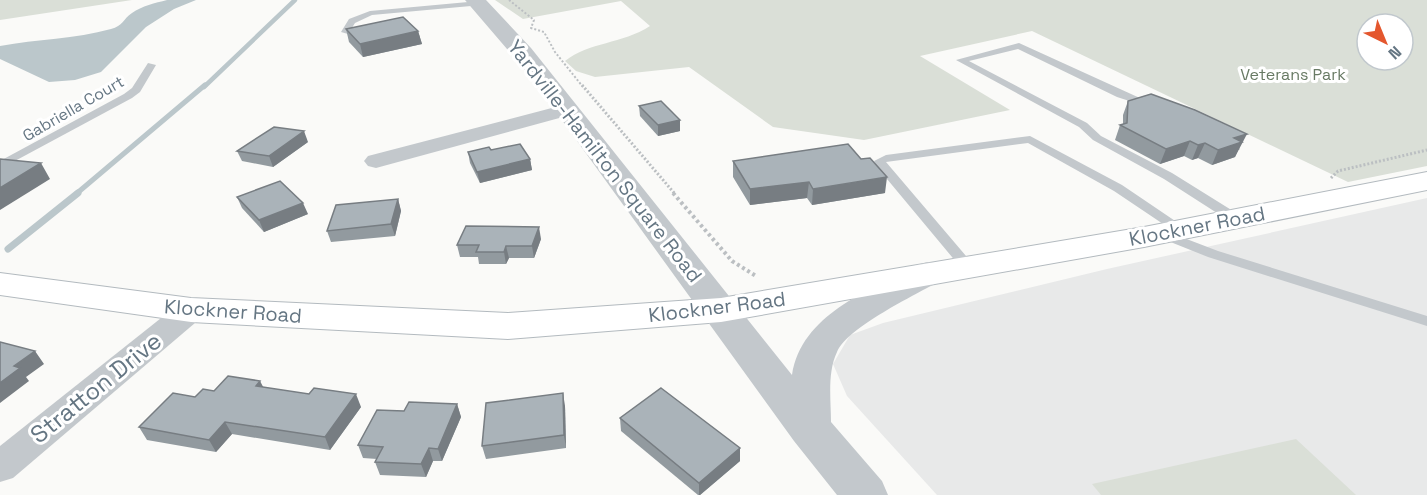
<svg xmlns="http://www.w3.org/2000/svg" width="1427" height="495" viewBox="0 0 1427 495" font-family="'Space Grotesk',sans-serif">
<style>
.built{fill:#e8e9e9}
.green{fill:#dadfd7;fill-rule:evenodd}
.water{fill:#bbc7cb}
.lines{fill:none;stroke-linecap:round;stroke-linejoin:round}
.stream-far2{stroke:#bbc7cb;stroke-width:4.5}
.stream-far1{stroke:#bbc7cb;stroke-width:5}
.stream{stroke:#bbc7cb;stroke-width:7}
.secondary-casing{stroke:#b3babf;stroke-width:2}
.path-far2{stroke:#bbbfc2;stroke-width:2;stroke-dasharray:2 2;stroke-linecap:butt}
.path-far1{stroke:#bbbfc2;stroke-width:3;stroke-dasharray:2 2;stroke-linecap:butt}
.path{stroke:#bbbfc2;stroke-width:4;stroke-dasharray:3 3;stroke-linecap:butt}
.service{fill:#c3c8cc;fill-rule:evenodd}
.minor{fill:#c3c8cc;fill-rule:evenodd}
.tertiary{fill:#c3c8cc;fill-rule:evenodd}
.secondary{fill:#fff;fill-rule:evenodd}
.wall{fill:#929a9f}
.shaded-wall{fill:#777d82}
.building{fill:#aab3b9;stroke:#777d82;stroke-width:1.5}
.labels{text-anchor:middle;stroke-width:6;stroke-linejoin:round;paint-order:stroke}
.far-park-label{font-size:16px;fill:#687a64;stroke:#fff}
.far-street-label{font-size:16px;fill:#657683;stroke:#fff}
.street-label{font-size:20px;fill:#657683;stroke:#fff}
.near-street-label{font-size:24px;fill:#657683;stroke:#fff}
</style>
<rect width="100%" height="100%" fill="#fafaf8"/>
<polygon class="built" points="1427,198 1427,495 937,495 847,396 833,364 850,335 883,323 1107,269"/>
<g class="green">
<polygon points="0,0 132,0 0,20"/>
<path d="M495 0H1427V166L1348 182 1032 31 920 56 1010 110 864 140 773 127 689 67 595 77 576 71 565 61C589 42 622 44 650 26L621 1 523 19ZM1367 24H1403V60H1367Z"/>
<polygon points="1296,439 1356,495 1101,495 1092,484"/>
</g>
<path class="water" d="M167 0H196L174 9 146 27 101 72 75 80 49 82 0 59V46C37 39 75 39 111 29 123 26 123 19 132 13 142 6 155 3 167 0Z"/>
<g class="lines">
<polyline class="stream-far2" points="204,87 295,0"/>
<polyline class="stream-far1" points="76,194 205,85"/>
<polyline class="stream" points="8,249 78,193"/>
<g class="secondary-casing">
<polygon id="secondary" points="1427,172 1427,190 1144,247 721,322 508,339 191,322 0,295 0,273 191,298 508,313 721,298 1144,227"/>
</g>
<polyline class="path-far2" points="509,0 534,20 531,28 544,32 555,52 583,87"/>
<g class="path-far1">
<polyline points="582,85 675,194"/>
<polyline points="1331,178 1338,171 1427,150"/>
</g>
<polyline class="path" points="673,193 732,261 756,276"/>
<g class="service">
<polygon points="479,1 483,3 482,5 372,15 355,23 348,34 341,32 349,19 370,11"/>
<polygon points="1019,43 1153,104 1148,107 1117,97 1018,49 969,61 1087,123 1101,136 1172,173 1241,216 1242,219 1241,222 1231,222 1164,179 1093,140 1079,127 956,60"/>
<polygon points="148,63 156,65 140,92 132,98 0,169 0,161 124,94 132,88"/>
<polygon points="1030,136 1122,185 1187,229 1180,233 1175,232 1114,191 1028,143 886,162 972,263 974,266 967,270 962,269 877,167 874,161 886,155"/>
<polygon points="1163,230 1218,251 1427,316 1427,326 1208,257 1158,237 1156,234 1158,231"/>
</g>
<g class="minor">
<polygon points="567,104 574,106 577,110 574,114 376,168 368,166 364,161 368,156"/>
<polygon points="191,300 202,303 206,310 202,317 13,478 0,482 0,446 180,303"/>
</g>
<path class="tertiary" d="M465 0H486L531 48 792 375C802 314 867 292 916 265L928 262 940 265 945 273 940 281C915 295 848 327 837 352 827 373 831 400 831 422L882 481 888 495H837L794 441 530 76Z"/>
<use href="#secondary" class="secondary"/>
</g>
<g class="wall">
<polygon points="346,29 418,31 422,44 363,57 349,42"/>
<polygon points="1128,101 1240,149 1238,150 1235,157 1212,165 1198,158 1192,160 1184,156 1160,164 1115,140 1120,125 1123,124 1123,115"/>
<polygon points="639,106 680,120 680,131 658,136 640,116"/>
<polygon points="308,142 273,167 242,161 237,151"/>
<polygon points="491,150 530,159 532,170 480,183 470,163 468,152"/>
<polygon points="733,161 885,193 812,205 807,198 750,205 733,177"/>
<polygon points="237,197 308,214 264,232 242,208"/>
<polygon points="398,199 401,211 395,236 331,242 327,231"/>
<polygon points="541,239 534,258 509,258 506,264 479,264 478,257 460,257 457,245"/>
<polygon points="263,387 361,407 330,450 232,434 216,452 147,440 139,427 214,391"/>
<polygon points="457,404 461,417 442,461 433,461 426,477 380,475 375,462 377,459 363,458 358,445 404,411"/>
<polygon points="565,406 566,448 486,459 482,446"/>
<polygon points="620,418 740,448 740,461 700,495 698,495 621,431"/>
</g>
<g class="shaded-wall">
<polygon points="418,31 422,44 363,57 360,44"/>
<polygon points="680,120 680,131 658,136 658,125"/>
<polygon points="304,131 308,142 273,167 269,156"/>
<polygon points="1247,134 1235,157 1212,165 1218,150 1234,138"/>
<polygon points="1190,141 1184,156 1160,164 1166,149"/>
<polygon points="1205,143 1198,158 1192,160 1198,145"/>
<polygon points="530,159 532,170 480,183 477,172"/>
<polygon points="41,163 50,179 0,210 0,188"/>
<polygon points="887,177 885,193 812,205 813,189"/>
<polygon points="809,182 807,198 750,205 750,189"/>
<polygon points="398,199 401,211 395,236 391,224"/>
<polygon points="303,203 308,214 264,232 259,220"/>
<polygon points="539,227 541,239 534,258 532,246"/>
<polygon points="506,246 509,258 506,264 504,252"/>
<polygon points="35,351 44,364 26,377 29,381 0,403 0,383 14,366"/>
<polygon points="260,381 267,394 256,386"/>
<polygon points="563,393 565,406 566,448 564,435"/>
<polygon points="356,394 361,407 330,450 325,437"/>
<polygon points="457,404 461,417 442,461 438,449"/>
<polygon points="225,422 232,434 216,452 209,440"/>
<polygon points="429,448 433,461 426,477 421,464"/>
<polygon points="740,448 740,461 700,495 699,495 699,483"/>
</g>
<g class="building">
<polygon points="403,17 418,31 360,44 346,29"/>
<polygon points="1151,94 1195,110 1247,134 1234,138 1242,142 1218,150 1205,143 1198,145 1190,141 1166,149 1120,125 1127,123 1128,101"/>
<polygon points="661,101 680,120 658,125 639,106"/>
<polygon points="274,127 304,131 269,156 237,151"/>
<polygon points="520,144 530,159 477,172 468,152 489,147 491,150"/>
<polygon points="848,144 861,159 870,158 887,177 813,189 809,182 750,189 733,161"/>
<polygon points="0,159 41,163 0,188"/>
<polygon points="280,181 303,203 259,220 237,197"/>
<polygon points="398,199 391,224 327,231 336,205"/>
<polygon points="466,226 539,227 532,246 506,246 504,252 476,252 479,245 457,245"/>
<polygon points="0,342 35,351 14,366 20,368 0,383"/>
<polygon points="228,376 260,381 256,386 309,394 314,388 356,394 325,437 225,422 209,440 139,427 173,393 195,397 203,389 214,391"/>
<polygon points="661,388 740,448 699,483 620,418"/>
<polygon points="563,393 564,435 482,446 486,403"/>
<polygon points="409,402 457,404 438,449 429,448 421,464 375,462 383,447 358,445 377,410 404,411"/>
</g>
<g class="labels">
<g class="far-park-label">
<text x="1293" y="80">Veterans Park</text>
</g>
<g class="far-street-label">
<text transform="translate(73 108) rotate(-30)" y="6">Gabriella Court</text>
</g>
<g class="street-label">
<text transform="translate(605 161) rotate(52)" y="7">Yardville-Hamilton Square Road</text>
<text transform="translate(1197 226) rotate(-11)" y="7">Klockner Road</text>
<text transform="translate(717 307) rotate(-7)" y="7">Klockner Road</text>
<text transform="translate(233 311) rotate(4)" y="7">Klockner Road</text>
</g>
<g class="near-street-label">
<text transform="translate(96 388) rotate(-39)" y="8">Stratton Drive</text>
</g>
</g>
<g transform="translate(1385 42) rotate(137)"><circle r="28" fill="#ffffff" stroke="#c1c8cd" stroke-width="1.5"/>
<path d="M0-4.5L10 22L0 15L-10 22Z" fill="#e4572e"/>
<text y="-9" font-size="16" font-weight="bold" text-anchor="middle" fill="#657683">N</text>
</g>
</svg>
